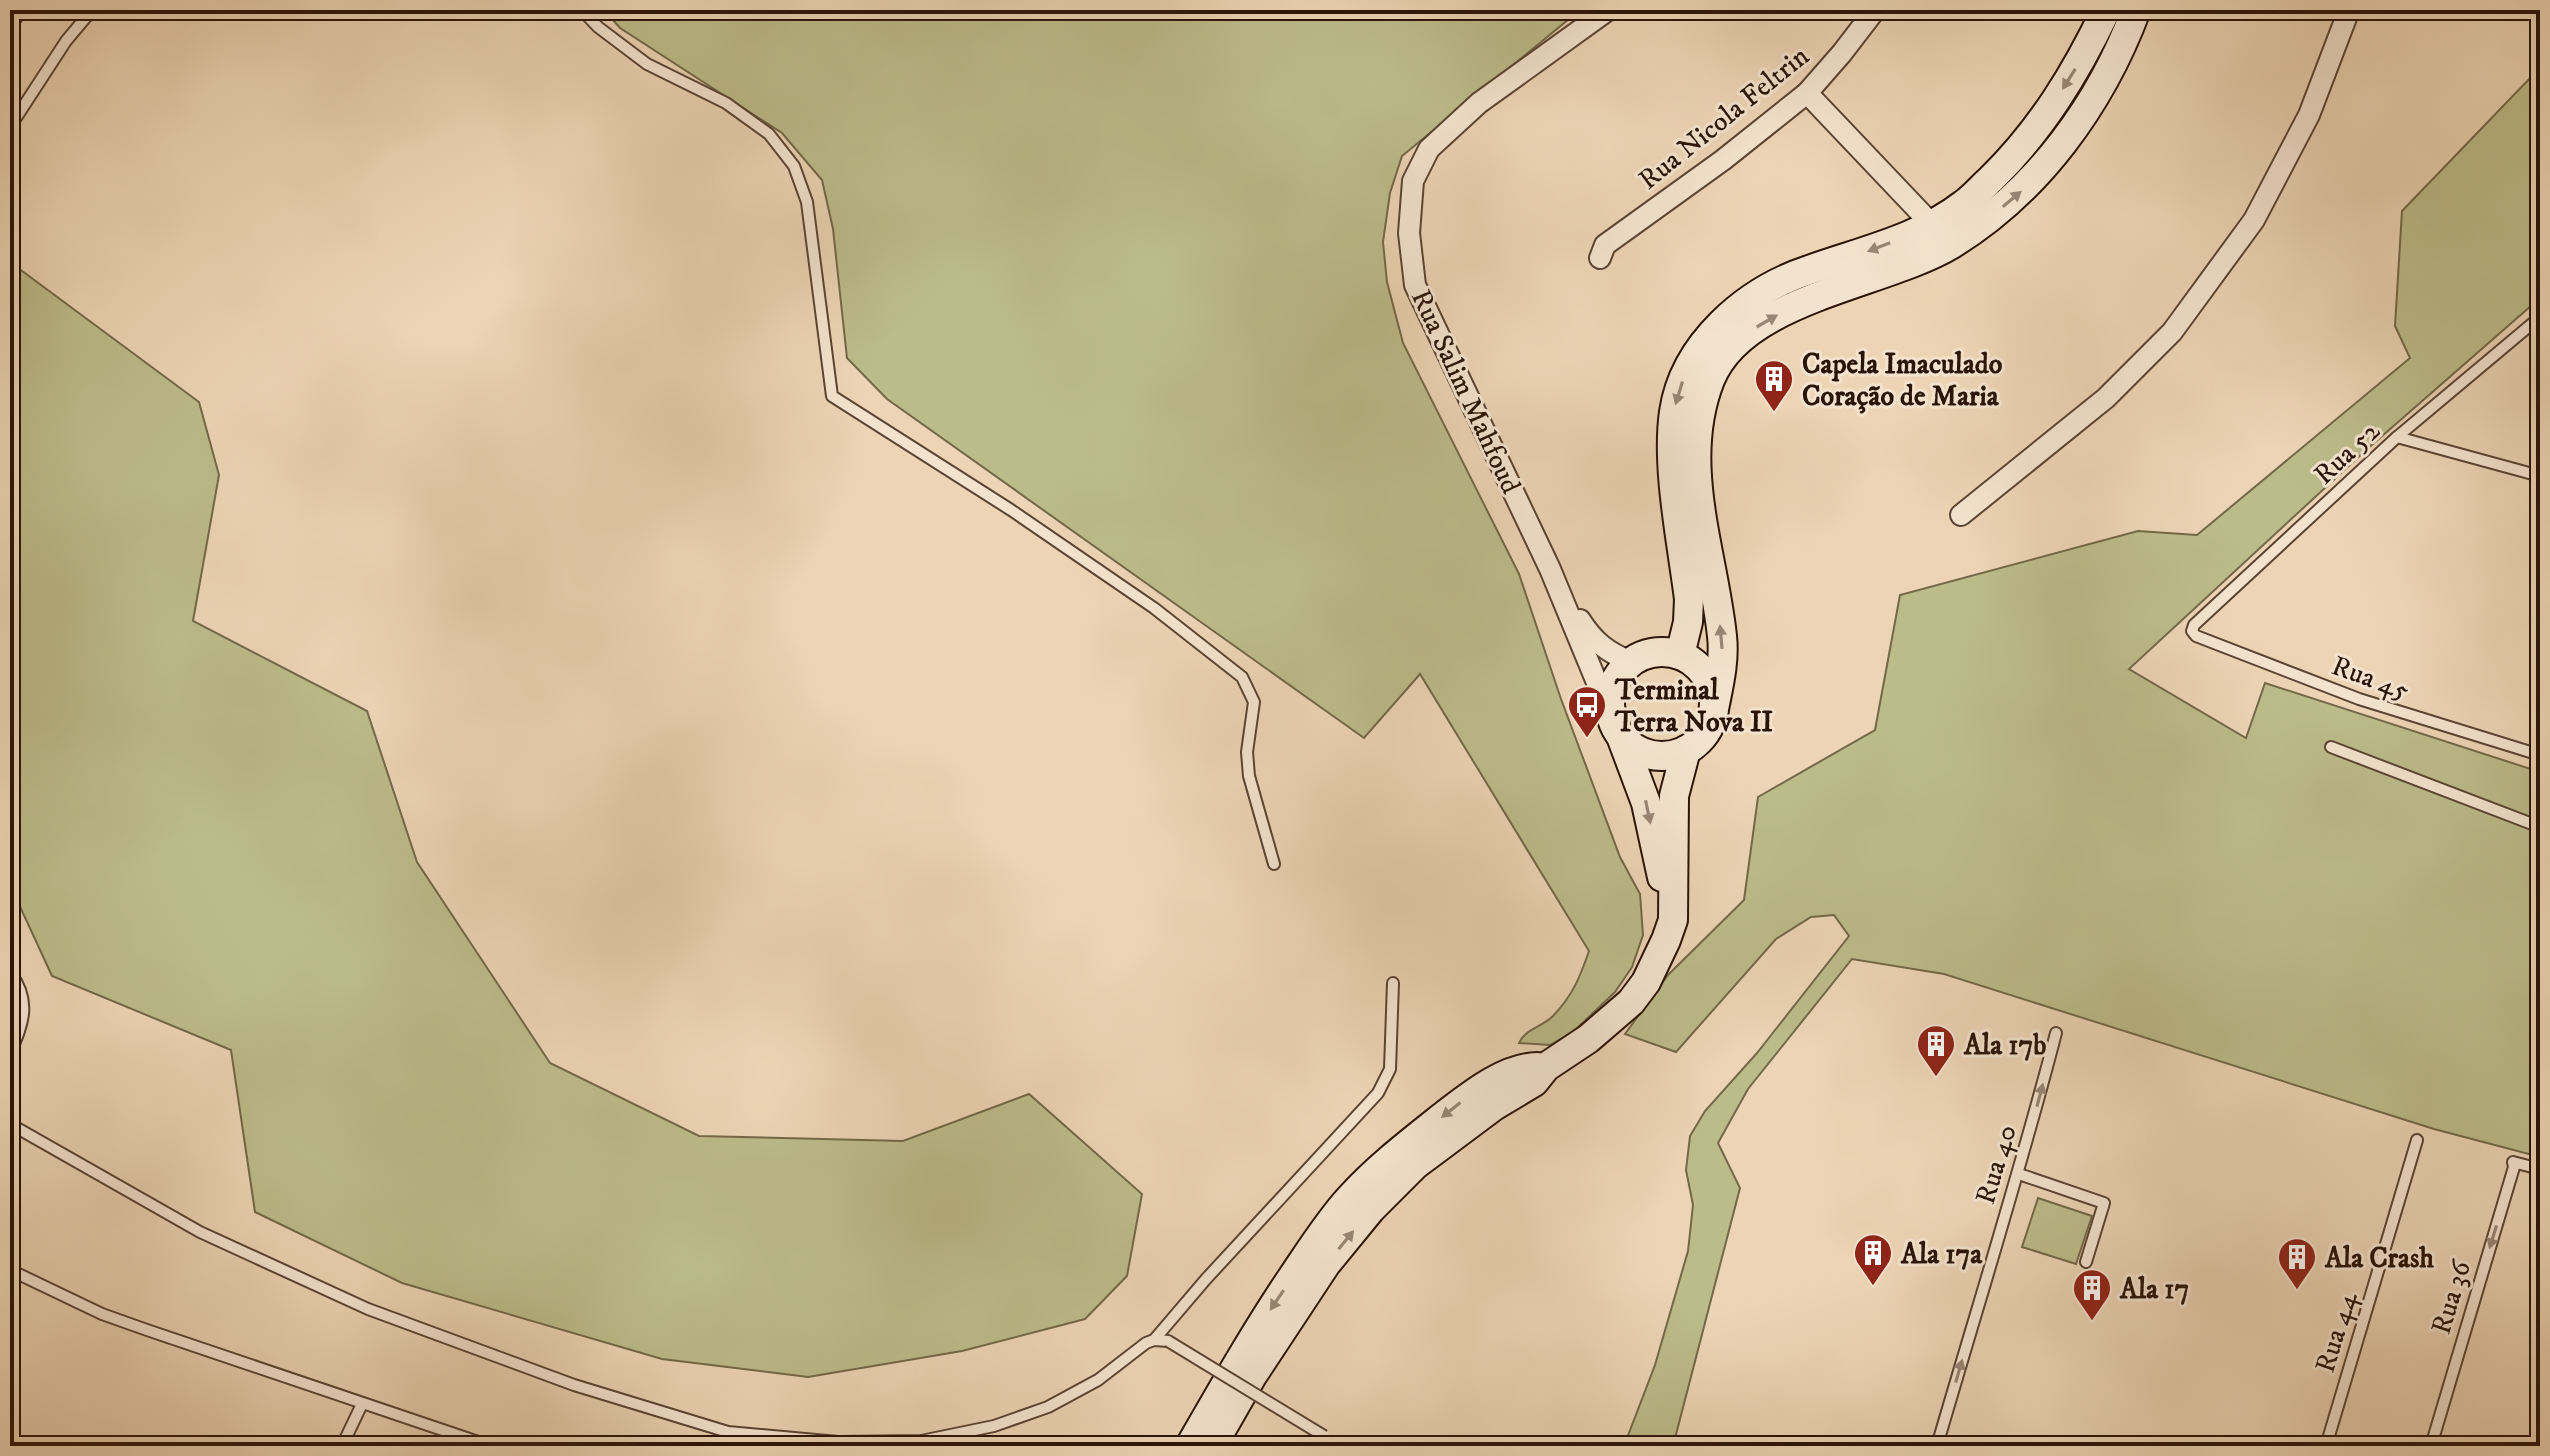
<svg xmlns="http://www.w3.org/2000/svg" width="2550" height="1456" viewBox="0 0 2550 1456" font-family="'IM FELL DW Pica',serif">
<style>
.green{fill:#bcbb8a;stroke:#736849;stroke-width:2}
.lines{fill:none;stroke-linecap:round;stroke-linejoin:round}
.lane-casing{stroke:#5a4433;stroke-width:14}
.street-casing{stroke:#5a4433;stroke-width:24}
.secondary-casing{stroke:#2a1408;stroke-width:32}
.lane{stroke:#f3e3ce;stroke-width:10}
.street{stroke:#f3e3ce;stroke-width:20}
.secondary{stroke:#f3e3ce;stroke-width:28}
.lane-bridge-casing{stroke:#5a4433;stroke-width:14;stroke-linecap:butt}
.lane-bridge{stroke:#f3e3ce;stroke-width:10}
.oneway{fill:#998675}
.labels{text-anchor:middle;stroke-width:6;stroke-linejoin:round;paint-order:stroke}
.street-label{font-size:28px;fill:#2a1408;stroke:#f3e3ce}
.poi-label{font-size:28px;font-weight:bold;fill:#2a1408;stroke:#f3e3ce;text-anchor:start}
</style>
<rect width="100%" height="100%" fill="#ecd4b4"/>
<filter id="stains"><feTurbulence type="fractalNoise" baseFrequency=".0025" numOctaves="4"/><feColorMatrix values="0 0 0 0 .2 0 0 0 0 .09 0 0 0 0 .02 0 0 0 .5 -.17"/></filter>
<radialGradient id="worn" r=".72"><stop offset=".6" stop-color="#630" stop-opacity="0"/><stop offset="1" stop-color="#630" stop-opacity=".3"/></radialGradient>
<g class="green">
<path d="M604 10H1580L1402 156 1390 193 1383 242 1387 282 1403 343 1519 574 1561 699 1620 857 1640 894 1643 935 1632 967 1615 992 1573 1032 1550 1045 1519 1043C1525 1029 1542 1027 1553 1016 1573 995 1580 977 1589 951L1420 674 1364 738 887 399 847 358 833 229 822 180 782 133 620 28Z"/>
<polygon points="2540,72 2540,298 2365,451 2129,669 2246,738 2265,683 2540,772 2540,1157 2434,1129 1944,974 1852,959 1748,1089 1718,1143 1740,1188 1673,1446 1624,1446 1655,1365 1688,1251 1693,1205 1686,1170 1690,1136 1705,1111 1757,1053 1849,936 1834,915 1811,917 1776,939 1676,1052 1625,1034 1668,975 1744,900 1758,797 1875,730 1900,595 2138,531 2197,535 2410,358 2395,326 2402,211 2532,76"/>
<polygon points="10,262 199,402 219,475 193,621 367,711 417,862 550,1063 699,1136 903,1141 1029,1094 1142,1194 1127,1276 1085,1319 962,1351 808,1377 662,1359 402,1283 255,1212 231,1050 52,976 10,885"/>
<polygon points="2038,1198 2092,1216 2076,1264 2022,1247"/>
</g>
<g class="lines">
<g class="lane-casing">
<g id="lane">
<polyline points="582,10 598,27 647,64 726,103 769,134 794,166 807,202 832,396 1011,510 1154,608 1242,677 1254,702 1247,752 1249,776 1274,864"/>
<polyline points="10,27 22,10"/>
<polyline points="10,127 66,41 92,10"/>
<polyline points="2540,317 2397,437 2194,625 2192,631 2196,636 2359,699 2540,755"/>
<polyline points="2397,437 2540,476"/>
<polyline points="2331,747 2540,827"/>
<path d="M10 972C32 1002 23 1023 10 1054"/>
<polyline points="10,1124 200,1232 368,1309 574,1385 728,1432 838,1442 921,1441 994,1426 1048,1407 1098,1380 1146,1343 1154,1340 1168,1341"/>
<polyline points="2019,1174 2104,1203 2086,1262"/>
<polyline points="10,1270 102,1314 147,1330 490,1446"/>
<polyline points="1154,1340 1206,1279 1378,1093 1390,1069 1393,983"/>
<polyline points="342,1446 362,1404"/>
<path d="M1937 1446C1977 1308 2020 1172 2056 1033"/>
<polyline points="2326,1446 2417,1140"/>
<polyline points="2431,1446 2514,1167 2513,1162 2540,1169"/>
</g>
</g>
<g class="street-casing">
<g id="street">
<polyline points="1608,10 1479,103 1429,149 1413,181 1409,233 1415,285 1550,569 1610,714"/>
<polyline points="1807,93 1939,232"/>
<polyline points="1600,258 1605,245 1723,160 1807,93 1842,53 1875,10"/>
<polyline points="1961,515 2106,398 2172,332 2254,220 2309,115 2349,10"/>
<path d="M1580 620C1594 642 1607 652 1631 662"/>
</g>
</g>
<g class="secondary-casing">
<g id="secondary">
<circle cx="1662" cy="704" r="52"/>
<path d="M1680 655 1688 622 1689 599C1682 543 1666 467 1674 412 1684 344 1746 291 1809 270 1862 251 1919 239 1964 204 1974 197 1982 187 1991 179 2041 130 2076 73 2106 10"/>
<path d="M1713 714C1718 688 1725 662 1722 636 1713 551 1677 464 1710 380 1742 298 1884 285 1952 244 2038 191 2101 104 2136 10"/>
<polyline points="1622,739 1646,803 1662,877"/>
<path d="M1190 1446C1224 1387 1257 1329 1295 1273 1312 1248 1329 1221 1349 1199 1378 1167 1412 1141 1446 1114 1471 1095 1504 1068 1537 1067"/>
<polyline points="1212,1446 1252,1376 1326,1264 1371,1209 1415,1165 1494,1106 1534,1082 1546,1067 1588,1039 1631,1002 1646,982 1666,940 1673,920 1674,796 1686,750"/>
</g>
</g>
<use href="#lane" class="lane"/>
<use href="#street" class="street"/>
<use href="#secondary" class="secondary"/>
<g class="lane-bridge-casing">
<polyline id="lane-bridge" points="1168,1341 1324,1436"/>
</g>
<use href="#lane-bridge" class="lane-bridge"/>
</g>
<defs><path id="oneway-solid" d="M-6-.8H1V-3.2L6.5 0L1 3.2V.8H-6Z" transform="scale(2)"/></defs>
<g class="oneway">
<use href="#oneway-solid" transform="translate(2069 79) rotate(122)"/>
<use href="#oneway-solid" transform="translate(2012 199) rotate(-40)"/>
<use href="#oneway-solid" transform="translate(1879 247) rotate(159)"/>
<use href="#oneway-solid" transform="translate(1767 321) rotate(-30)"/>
<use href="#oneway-solid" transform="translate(1679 393) rotate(107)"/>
<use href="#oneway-solid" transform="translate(1721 637) rotate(-95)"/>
<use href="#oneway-solid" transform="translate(1648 812) rotate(78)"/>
<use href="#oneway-solid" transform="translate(2040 1095) rotate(-75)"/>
<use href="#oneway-solid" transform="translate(1451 1110) rotate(142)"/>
<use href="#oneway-solid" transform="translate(2493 1237) rotate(107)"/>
<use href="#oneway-solid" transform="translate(1346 1240) rotate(-51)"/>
<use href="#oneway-solid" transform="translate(1277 1300) rotate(124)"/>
<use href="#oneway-solid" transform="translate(1959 1371) rotate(-74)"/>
</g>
<defs>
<g id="building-pin" transform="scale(2)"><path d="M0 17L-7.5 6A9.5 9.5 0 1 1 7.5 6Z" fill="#8f2418" stroke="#f3e3ce"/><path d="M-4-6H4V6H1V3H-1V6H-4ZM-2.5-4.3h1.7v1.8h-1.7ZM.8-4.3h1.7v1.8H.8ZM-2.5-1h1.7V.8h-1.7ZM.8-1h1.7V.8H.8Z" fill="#fff"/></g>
<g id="bus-pin" transform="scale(2)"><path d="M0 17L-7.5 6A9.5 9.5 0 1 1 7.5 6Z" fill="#8f2418" stroke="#f3e3ce"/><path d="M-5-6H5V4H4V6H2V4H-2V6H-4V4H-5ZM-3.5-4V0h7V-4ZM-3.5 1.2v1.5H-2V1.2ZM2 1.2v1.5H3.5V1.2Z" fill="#fff"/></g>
</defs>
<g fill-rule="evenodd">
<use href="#building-pin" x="1774" y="379"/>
<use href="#bus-pin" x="1587" y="705"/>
<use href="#building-pin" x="1936" y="1044"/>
<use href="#building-pin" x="1873" y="1253"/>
<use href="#building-pin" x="2297" y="1257"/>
<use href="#building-pin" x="2092" y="1288"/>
</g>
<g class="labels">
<g class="street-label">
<text transform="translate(1723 117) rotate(-39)" y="10">Rua Nicola Feltrin</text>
<text transform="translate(1467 391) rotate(65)" y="10">Rua Salim Mahfoud</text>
<text transform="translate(2346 452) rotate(-43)" y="10">Rua 52</text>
<text transform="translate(2371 677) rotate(20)" y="10">Rua 45</text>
<text transform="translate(1995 1164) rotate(-73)" y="10">Rua 40</text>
<text transform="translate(2450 1297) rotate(-73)" y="10">Rua 36</text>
<text transform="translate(2335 1332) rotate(-73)" y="10">Rua 44</text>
</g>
<g class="poi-label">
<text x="1802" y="373">Capela Imaculado<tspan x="1802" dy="32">Coração de Maria</tspan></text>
<text x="1615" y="699">Terminal<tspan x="1615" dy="32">Terra Nova II</tspan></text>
<text x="1964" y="1054">Ala 17b</text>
<text x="1901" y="1263">Ala 17a</text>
<text x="2325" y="1267">Ala Crash</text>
<text x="2120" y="1298">Ala 17</text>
</g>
</g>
<rect width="2550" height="1456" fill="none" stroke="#ecd4b4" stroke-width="40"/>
<rect x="12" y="12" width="2526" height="1432" fill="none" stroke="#2a1408" stroke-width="4"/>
<rect x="20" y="20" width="2510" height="1416" fill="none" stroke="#2a1408" stroke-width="2"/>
<rect width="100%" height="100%" filter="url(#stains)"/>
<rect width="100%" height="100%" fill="url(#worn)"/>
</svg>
